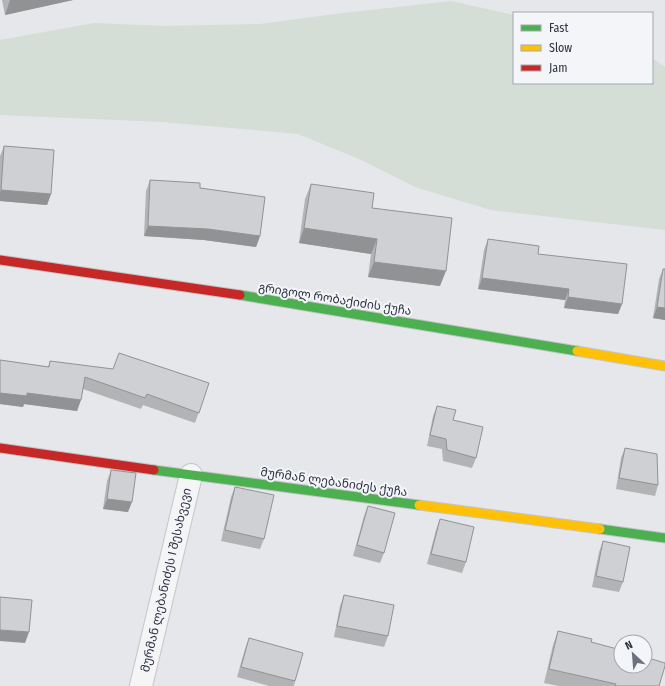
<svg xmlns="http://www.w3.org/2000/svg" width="665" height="686" viewBox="0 0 665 686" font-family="'Fira Sans Condensed','Noto Sans Georgian',sans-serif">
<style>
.green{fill:#d4ddd6}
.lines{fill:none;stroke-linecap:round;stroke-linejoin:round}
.street-casing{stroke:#c3c5c8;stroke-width:24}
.fast-casing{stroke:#c3c5c8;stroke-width:11}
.slow-casing{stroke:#c3c5c8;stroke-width:11}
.jam-casing{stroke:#c3c5c8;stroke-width:11}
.street{stroke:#f5f5f6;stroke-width:22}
.fast{stroke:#4caf50;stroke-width:9}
.slow{stroke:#ffc107;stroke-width:9}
.jam{stroke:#c62828;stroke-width:9}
.wall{fill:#b2b3b5}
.shaded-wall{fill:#919294}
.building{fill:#cfd0d3;stroke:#919294}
.labels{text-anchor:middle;stroke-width:4;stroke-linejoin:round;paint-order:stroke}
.street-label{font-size:12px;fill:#2d3242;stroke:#f4f5f8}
</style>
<rect width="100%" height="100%" fill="#e5e7ea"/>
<polygon class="green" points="451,1 514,15 514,83 652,83 652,58 665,67 665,230 491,210 415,187 359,159 298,134 163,122 0,115 0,40 94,23 165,26 260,24 335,14"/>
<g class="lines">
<g class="street-casing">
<polyline id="street" points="141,686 191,475"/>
</g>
<g class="fast-casing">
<g id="fast">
<polyline points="240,295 577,351"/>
<polyline points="154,470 419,505"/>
<polyline points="600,529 665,538"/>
</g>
</g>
<g class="slow-casing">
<g id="slow">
<polyline points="577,351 665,366"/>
<polyline points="419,505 600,529"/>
</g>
</g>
<g class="jam-casing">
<g id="jam">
<polyline points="0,260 240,295"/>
<polyline points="0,448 154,470"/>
</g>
</g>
<use href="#street" class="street"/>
<use href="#fast" class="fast"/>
<use href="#slow" class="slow"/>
<use href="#jam" class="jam"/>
</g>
<g class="wall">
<polygon points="2,0 73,0 5,15"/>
<polygon points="4,146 51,194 47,205 0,201 0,156"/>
<polygon points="150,180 200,188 260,236 256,247 204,240 144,236 146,191"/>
<polygon points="311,184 372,208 440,286 368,277 371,254 299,243 305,199"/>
<polygon points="488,239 538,254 622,304 618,314 564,308 565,300 478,289 484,250"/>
<polygon points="663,269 665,269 665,320 653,318 659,279"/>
<polygon points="0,360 48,367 50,361 209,383 195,423 143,405 141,409 83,389 77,411 24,404 23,407 0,404"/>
<polygon points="437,406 453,420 476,458 472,468 443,461 442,449 427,446 433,416"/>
<polygon points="625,448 658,485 655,496 616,489 621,458"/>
<polygon points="111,470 128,512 103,509 107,481"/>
<polygon points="235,487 264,539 260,549 221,541 231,497"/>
<polygon points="368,506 384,553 380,563 353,556 364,516"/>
<polygon points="440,519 466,562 462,573 427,564 436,530"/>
<polygon points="603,541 623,582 619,592 592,587 599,552"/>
<polygon points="344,595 388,636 384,647 334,637 340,606"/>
<polygon points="558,631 591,642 659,686 559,686 544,683 553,645"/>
<polygon points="249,638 295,681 294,686 269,686 237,677 245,649"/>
</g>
<g class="shaded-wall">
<polygon points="10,0 73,0 5,15"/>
<polygon points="1,190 51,194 47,205 0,201 0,192"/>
<polygon points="148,226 208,229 260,236 256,247 204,240 144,236"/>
<polygon points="304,228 377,239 371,254 299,243"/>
<polygon points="374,262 446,271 440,286 368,277"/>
<polygon points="482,278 569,289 565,300 478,289"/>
<polygon points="568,297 622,304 618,314 564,308"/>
<polygon points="657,307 665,308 665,320 653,318"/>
<polygon points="0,393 27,393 81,400 77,411 24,404 23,407 0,404"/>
<polygon points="107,499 132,502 128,512 103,509"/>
<polygon points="0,630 29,632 25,643 0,641"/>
</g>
<g class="building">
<polygon points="4,146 54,150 51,194 1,190"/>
<polygon points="150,180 200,183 200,188 265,197 260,236 208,229 148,226"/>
<polygon points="311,184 374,193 372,208 452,218 446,271 374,262 377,239 304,228"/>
<polygon points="488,239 539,246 538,254 627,264 622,304 568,297 569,289 482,278"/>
<polygon points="663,269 665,269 665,308 657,307"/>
<polygon points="119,353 209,383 199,413 147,394 145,398 85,377 81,400 27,393 27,396 0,393 0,360 49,367 50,361 113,369"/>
<polygon points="437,406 456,410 453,420 483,427 476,458 447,450 446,439 430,435"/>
<polygon points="625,448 657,454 658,485 619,478"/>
<polygon points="111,470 136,473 132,502 107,499"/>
<polygon points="235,487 274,495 264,539 225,530"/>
<polygon points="368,506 395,513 384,553 357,545"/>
<polygon points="440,519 474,527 466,562 431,554"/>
<polygon points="603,541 630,547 623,582 596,576"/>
<polygon points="344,595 394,605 388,636 337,626"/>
<polygon points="0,597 32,600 29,632 0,630"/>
<polygon points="558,631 592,639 591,642 621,650 621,666 645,666 645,657 665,663 665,666 659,686 615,686 616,684 549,669"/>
<polygon points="249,638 303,653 295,681 241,667"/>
</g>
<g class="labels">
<g class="street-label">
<text transform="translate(335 299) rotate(9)" y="4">გრიგოლ რობაქიძის ქუჩა</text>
<text transform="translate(334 482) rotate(8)" y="4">მურმან ლებანიძეს ქუჩა</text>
<text transform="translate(166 580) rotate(-77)" y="4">მურმან ლებანიძეს I შესახვევი</text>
</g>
</g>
<rect x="513" y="12" width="140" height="72" fill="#f4f5f8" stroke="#a4a7af"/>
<rect x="521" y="25" width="20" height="6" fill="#4caf50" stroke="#a4a7af"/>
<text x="549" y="32" font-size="12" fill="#2d3242">Fast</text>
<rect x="521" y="45" width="20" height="6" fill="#ffc107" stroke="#a4a7af"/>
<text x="549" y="52" font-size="12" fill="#2d3242">Slow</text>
<rect x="521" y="65" width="20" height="6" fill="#c62828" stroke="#a4a7af"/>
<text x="549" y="72" font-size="12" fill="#2d3242">Jam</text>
<g transform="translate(633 654) rotate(334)"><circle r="19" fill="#f4f5f8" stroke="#a4a7af"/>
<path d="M0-3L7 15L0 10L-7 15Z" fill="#6d717d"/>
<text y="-6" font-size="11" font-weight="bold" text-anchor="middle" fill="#2d3242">N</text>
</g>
</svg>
